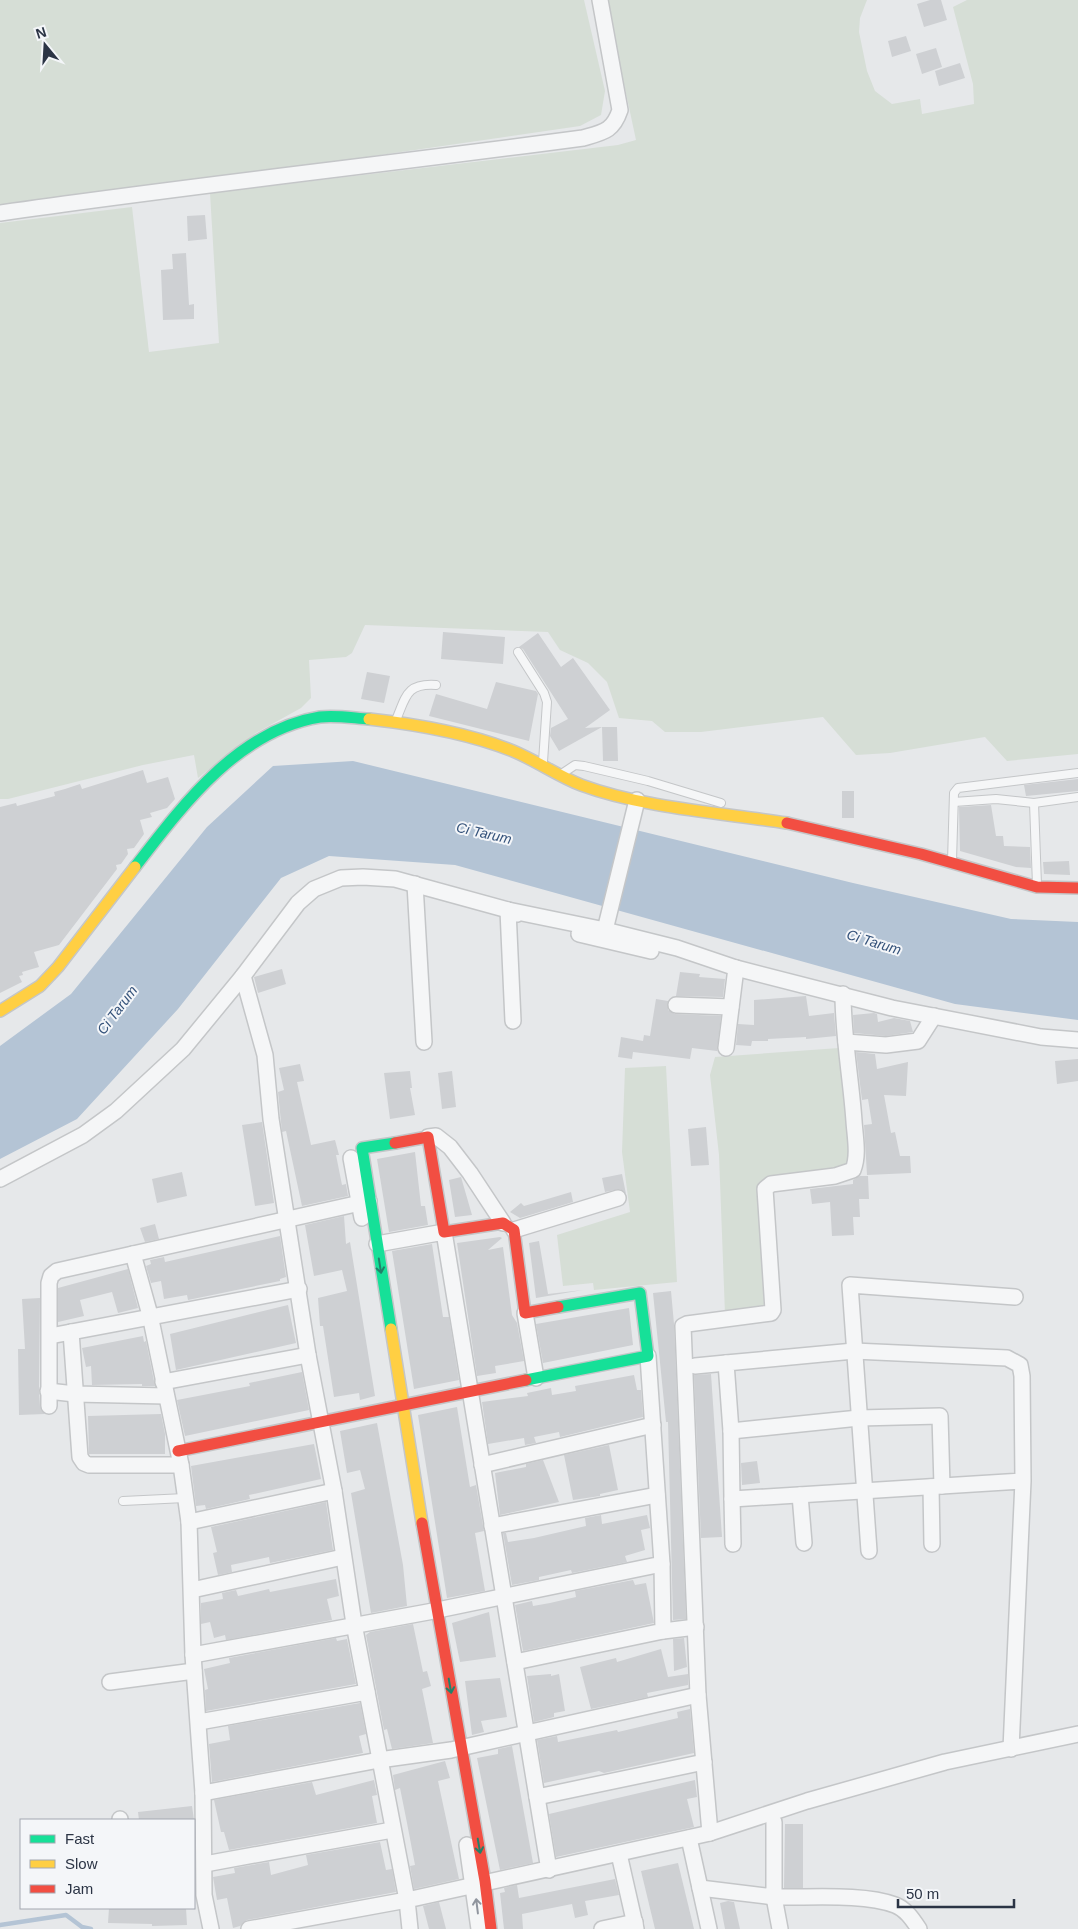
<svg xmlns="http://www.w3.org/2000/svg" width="1078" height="1929" viewBox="0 0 1078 1929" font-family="Arial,sans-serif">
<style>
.green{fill:#d6ded6}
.water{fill:#b4c4d5}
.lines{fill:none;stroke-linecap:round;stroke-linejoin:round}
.stream{stroke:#b4c4d5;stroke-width:4.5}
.building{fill:#ced0d3}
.lane-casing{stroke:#c4c6c8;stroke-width:10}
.street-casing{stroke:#c4c6c8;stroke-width:18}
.fast-casing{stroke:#c4c6c8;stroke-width:14}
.slow-casing{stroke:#c4c6c8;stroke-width:14}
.jam-casing{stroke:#c4c6c8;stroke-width:14}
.lane{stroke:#f5f6f7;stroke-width:8}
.street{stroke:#f5f6f7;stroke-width:15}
.fast{stroke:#16e098;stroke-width:11}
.slow{stroke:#ffcf43;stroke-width:11}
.jam{stroke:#f24e42;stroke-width:11}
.oneway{stroke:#22816a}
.oneway2{stroke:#90959e}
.labels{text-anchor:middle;stroke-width:4;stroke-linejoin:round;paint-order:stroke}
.water-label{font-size:14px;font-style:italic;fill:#34527a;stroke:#f4f6f9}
</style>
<rect width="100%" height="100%" fill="#e6e8ea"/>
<g class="green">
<polygon points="0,0 584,0 605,91 601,115 580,126 0,210"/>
<polygon points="606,0 867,0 860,18 859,32 867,71 875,91 892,104 920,99 922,114 974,104 973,84 953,7 967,0 1078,0 1078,754 1007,761 985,737 890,753 856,755 823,717 701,732 665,732 652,721 619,718 607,682 588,663 560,650 548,632 365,625 352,653 346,657 309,660 311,698 301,708 256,733 198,778 194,755 143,765 8,799 0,799 0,223 132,207 149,352 219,343 210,193 618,145 636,140"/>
<polygon points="839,1048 849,1123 850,1169 762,1184 767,1310 725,1314 719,1155 710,1075 715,1057"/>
<polygon points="666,1066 677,1282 594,1290 593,1283 563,1286 557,1235 630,1212 622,1152 625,1068"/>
</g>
<polygon class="water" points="353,761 853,883 1011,919 1078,922 1078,1020 955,1004 455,865 329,856 281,878 178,1009 77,1119 0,1159 0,1046 71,994 207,827 273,766"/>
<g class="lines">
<polyline class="stream" points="0,1925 66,1915 82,1927 91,1929"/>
</g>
<g class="building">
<polygon points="930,0 941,0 947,20 924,27 917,4"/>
<polygon points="906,36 911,51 892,57 888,41"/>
<polygon points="936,48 942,67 922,74 916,54"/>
<polygon points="960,63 965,78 939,86 935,71"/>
<polygon points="205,215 207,239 188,241 187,216"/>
<polygon points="186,253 189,305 194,304 194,319 163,320 161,270 173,269 172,254"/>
<polygon points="443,632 505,637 503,664 441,659"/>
<polygon points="538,633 561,667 573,658 610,710 585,728 602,727 559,751 550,736 551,728 568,719 523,649 519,647"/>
<polygon points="367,672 390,676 384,703 361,699"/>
<polygon points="496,682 536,691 538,694 529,741 429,716 436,694 487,709"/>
<polygon points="602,727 617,727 618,761 603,761"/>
<polygon points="143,770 147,783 168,777 175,799 167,808 150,813 152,817 140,820 144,834 134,848 127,849 128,854 121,864 116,865 117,869 59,945 34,952 39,967 22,972 23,975 19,976 22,982 0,993 0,807 16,803 17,806 55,796 54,792 65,789 80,784 82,789"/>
<polygon points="1078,779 1078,791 1026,796 1024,785"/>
<rect x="842" y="791" width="12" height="27"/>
<polygon points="991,805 996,836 1003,836 1004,846 1030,847 1031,868 1016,867 960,851 959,807"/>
<polygon points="1069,861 1070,875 1044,874 1043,862"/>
<polygon points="282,969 286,984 258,993 254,977"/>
<polygon points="680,972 700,974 699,977 725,979 723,997 676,996"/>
<polygon points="806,996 809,1016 834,1013 836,1036 806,1039 806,1037 768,1039 768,1041 752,1041 751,1046 736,1045 738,1024 754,1025 754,1000"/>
<polygon points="656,999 668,1001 668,1010 675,1014 721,1016 717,1051 692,1048 690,1059 633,1052 632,1059 618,1057 621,1037 643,1041 644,1035 650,1036"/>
<polygon points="874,1013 877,1014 878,1022 894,1018 910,1021 913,1032 886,1036 854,1033 853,1015"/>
<polygon points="856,1052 875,1054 877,1069 908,1062 906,1096 884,1095 891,1133 895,1132 900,1156 910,1156 911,1173 867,1175 864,1125 872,1124 868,1099 862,1100"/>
<polygon points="1078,1059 1078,1081 1057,1084 1055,1061"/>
<polygon points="300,1064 304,1081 297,1082 311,1145 335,1140 339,1155 336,1155 342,1185 346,1184 348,1196 302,1206 286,1131 282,1132 278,1092 284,1090 279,1068"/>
<polygon points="410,1071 412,1088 410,1088 415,1115 390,1119 384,1073"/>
<polygon points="452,1071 456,1107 442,1109 438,1073"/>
<polygon points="262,1122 274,1203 255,1206 242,1125"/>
<polygon points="706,1127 709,1165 691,1166 688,1129"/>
<polygon points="415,1152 421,1206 425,1206 428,1225 389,1232 377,1159"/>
<polygon points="182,1172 187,1196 157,1203 152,1179"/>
<polygon points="622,1174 626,1194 620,1189 605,1192 602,1178"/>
<polygon points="860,1176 868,1176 869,1199 859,1199 860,1217 853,1217 854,1235 832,1236 830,1202 812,1204 810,1189 853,1184 853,1180"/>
<polygon points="461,1177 472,1215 455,1217 449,1180"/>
<polygon points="571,1192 573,1202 520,1218 510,1212 521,1203 524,1206"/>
<polygon points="344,1216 346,1244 350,1242 375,1396 360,1400 359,1393 334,1397 323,1326 320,1326 318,1298 347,1291 342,1270 314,1276 305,1225"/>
<polygon points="155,1224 159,1239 145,1242 140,1228"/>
<polygon points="280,1236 286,1277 280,1279 280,1281 188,1300 187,1295 164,1299 161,1281 151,1283 146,1266 151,1264 150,1260 164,1257 165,1262"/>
<polygon points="500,1237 502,1238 488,1250 503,1247 512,1315 517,1323 524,1361 495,1366 496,1373 477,1376 457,1243"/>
<polygon points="539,1241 548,1294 583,1290 536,1298 529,1243"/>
<polygon points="432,1244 443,1317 449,1317 459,1380 414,1389 392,1251"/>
<polygon points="128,1269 138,1308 118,1313 112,1292 80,1300 84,1316 58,1322 58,1288"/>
<polygon points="671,1291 674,1324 686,1619 673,1620 668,1422 666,1422 653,1293"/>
<polygon points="40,1298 39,1390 40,1406 45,1414 19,1415 18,1349 25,1349 22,1299"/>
<polygon points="288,1305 296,1343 176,1370 170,1334"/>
<polygon points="629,1308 633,1345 543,1363 536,1324"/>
<polygon points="143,1336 144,1342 146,1341 155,1386 142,1386 142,1384 92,1385 91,1366 86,1367 82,1348"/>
<polygon points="302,1372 309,1410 185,1436 177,1400 250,1386 249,1383"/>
<polygon points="711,1374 722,1537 701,1538 694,1375"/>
<polygon points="634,1375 637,1390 641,1390 643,1417 560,1437 559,1432 534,1437 536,1443 525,1445 524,1438 488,1444 482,1402 528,1396 527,1393 551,1388 552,1395 576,1391 575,1386"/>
<polygon points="457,1407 470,1487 476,1485 484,1531 475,1533 485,1591 447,1598 418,1415"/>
<polygon points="161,1414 165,1434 165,1454 89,1454 88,1416"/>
<polygon points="377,1423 403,1565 407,1606 371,1613 351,1493 365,1489 360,1470 347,1473 340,1431"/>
<polygon points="314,1444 321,1479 249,1495 250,1499 206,1509 205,1505 196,1506 191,1466"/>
<polygon points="609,1445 618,1490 600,1494 600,1496 573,1500 564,1455"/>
<polygon points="543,1460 559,1502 500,1515 495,1473 526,1467 526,1464"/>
<polygon points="757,1461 760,1483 742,1485 741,1463"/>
<polygon points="326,1502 333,1550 270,1563 269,1557 231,1565 232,1572 218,1575 213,1553 217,1552 211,1527"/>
<polygon points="601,1515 602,1524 647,1515 650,1528 641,1530 645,1550 625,1556 627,1562 572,1573 571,1570 539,1577 539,1580 512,1585 503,1533 506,1533 508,1542 534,1538 586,1526 585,1518"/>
<polygon points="336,1579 339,1596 327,1599 332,1620 226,1640 225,1635 214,1638 210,1622 201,1624 201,1603 223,1599 222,1593 236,1590 238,1596 269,1589 270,1592"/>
<polygon points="633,1580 635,1585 646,1583 654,1623 523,1651 515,1605 532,1601 533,1606 550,1603 576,1597 575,1591"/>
<polygon points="489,1612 496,1657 460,1662 452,1623"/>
<polygon points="413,1624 423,1672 427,1671 431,1686 422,1689 433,1743 392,1749 387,1729 384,1730 366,1635 370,1632"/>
<polygon points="336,1638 337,1641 347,1639 356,1684 206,1711 205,1690 208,1689 204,1669 230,1663 229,1658"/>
<polygon points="684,1638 687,1667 674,1671 673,1639"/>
<polygon points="661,1649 668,1677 688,1674 688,1685 647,1693 648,1697 591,1709 580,1667 616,1658 617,1662"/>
<polygon points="551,1674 551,1676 559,1674 565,1711 554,1713 554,1717 534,1722 527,1676"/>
<polygon points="500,1678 507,1717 481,1721 484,1732 472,1735 465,1681"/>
<polygon points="360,1703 366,1734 359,1736 363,1753 212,1782 209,1744 230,1740 228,1726"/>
<polygon points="690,1709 694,1753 604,1773 599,1771 544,1783 537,1740 557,1736 558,1742 617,1730 618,1732 678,1718 677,1712"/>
<polygon points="512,1746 533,1863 500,1870 477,1758 498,1754 498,1749"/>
<polygon points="445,1761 450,1778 438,1781 459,1879 414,1889 410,1866 415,1865 407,1823 400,1788 395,1790 393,1775"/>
<polygon points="374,1780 377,1795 372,1796 377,1823 229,1850 224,1832 221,1832 214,1800 312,1782 316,1795"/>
<polygon points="695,1780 697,1797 687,1799 694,1827 556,1857 549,1814"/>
<polygon points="192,1806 194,1820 139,1820 138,1812"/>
<polygon points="785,1824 803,1824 803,1888 784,1888"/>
<polygon points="380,1842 386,1870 392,1869 396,1892 247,1920 240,1926 233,1928 227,1898 217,1900 213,1877 235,1873 234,1868 269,1862 271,1875 308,1865 306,1855"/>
<polygon points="678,1863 694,1929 655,1929 641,1871"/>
<polygon points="615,1879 619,1895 585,1901 588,1915 575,1918 572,1904 522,1914 523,1929 504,1929 500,1893 505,1892 504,1888 517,1885 519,1898"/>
<polygon points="728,1901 734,1902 740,1929 725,1929 720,1903"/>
<polygon points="439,1902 446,1929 429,1929 423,1906"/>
<polygon points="109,1908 186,1908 187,1925 152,1926 152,1924 108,1923"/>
</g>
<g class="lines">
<g class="lane-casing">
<g id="lane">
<polyline points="518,652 544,693 547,702 543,762"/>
<path d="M396 720C406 697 406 683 436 685"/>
<polyline points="563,773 575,765 584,766 648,781 721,803"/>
<polyline points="954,802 996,799 1034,803 1078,797"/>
<polyline points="1034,803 1037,885"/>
<polyline points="952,861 954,793 958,788 1078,773"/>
<polyline points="123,1501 185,1498"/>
</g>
</g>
<g class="street-casing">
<g id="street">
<path d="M0 213C194 185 389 164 583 138 604 132 613 131 620 110L600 0"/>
<polyline points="415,884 424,1042"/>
<polyline points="605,930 637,800"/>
<polyline points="579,934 651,951"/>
<polyline points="243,976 265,1055 271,1119 308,1355 334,1491 354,1624 407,1900 249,1929"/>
<polyline points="676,1005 731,1007"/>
<polyline points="513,1021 508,910 517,914"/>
<polyline points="846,1042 886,1045 918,1041 934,1016"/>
<polyline points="726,1048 736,968"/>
<polyline points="428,1137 436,1136 450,1147 470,1173 503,1223"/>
<polyline points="351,1158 362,1218"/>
<polyline points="0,1179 83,1135 116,1111 183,1049 243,976 298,903 314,889 341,878 363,877 395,879 508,910 605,930 677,948 736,968 892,1008 1041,1037 1078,1040"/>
<polyline points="514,1230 618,1198"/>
<polyline points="377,1244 444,1232 549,1870"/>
<polyline points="133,1254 150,1315 181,1465 189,1522 193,1655 203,1793 204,1895 211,1929"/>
<polyline points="525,1313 536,1378"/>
<polyline points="71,1332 80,1457 84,1463 89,1465 181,1465"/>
<polyline points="50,1336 299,1289"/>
<polyline points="695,1366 726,1363"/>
<polyline points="163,1382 308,1355"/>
<polyline points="48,1391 75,1394 166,1396"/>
<polyline points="49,1406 49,1283 51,1276 57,1271 369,1201"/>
<polyline points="731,1431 859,1418 940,1416 942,1486"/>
<polyline points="482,1465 653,1425"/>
<polyline points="931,1487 932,1544"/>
<polyline points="800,1495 804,1543"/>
<polyline points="732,1499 733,1544"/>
<polyline points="189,1522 334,1491"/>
<polyline points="492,1526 657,1495"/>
<polyline points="869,1551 850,1285 1015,1297"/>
<polyline points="192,1590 343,1557"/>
<polyline points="663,1631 696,1627"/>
<polyline points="193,1655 428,1612 662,1564 648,1356"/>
<polyline points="515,1662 663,1631 662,1564"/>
<polyline points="110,1682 194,1671"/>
<polyline points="199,1722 367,1692"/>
<polyline points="1011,1749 1023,1481 1022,1376 1020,1365 1007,1358 854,1351 726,1363 731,1431 732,1499 1023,1481"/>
<polyline points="203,1793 379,1760 451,1750 698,1695"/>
<polyline points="537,1797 704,1762"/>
<polyline points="120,1820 120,1819"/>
<path d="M710 1833 698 1695 683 1326 687 1324 771 1313 773 1310 765 1189 771 1184 835 1176 853 1170C859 1155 855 1137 854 1121 851 1078 843 1037 843 994"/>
<polyline points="689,1838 709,1929"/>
<polyline points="467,1845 479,1929"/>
<polyline points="619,1854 636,1929"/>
<polyline points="205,1864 392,1830"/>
<polyline points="700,1888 774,1897 774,1822"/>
<polyline points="410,1929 407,1900 710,1833 807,1801 945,1762 1078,1734"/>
<polyline points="602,1929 635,1922 635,1929"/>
<path d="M780 1929 774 1897C808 1898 863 1893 895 1905 906 1909 913 1920 919 1929"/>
</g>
</g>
<g class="fast-casing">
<g id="fast">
<path d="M135 867C182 806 238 730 320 717 335 715 353 718 369 719"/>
<polyline points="391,1329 362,1148 395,1143"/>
<polyline points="526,1380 648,1356 640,1293 558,1307"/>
</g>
</g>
<g class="slow-casing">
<g id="slow">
<path d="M369 719C414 724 471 734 513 751 537 761 558 776 581 785 643 808 722 813 787 823"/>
<polyline points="0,1011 40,986 58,967 135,867"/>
<polyline points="391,1329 422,1523"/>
</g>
</g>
<g class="jam-casing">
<g id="jam">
<polyline points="787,823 921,854 1037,887 1078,888"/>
<polyline points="395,1143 428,1137 444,1232 503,1223 514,1230 525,1313 558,1307"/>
<polyline points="178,1451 526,1380"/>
<polyline points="422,1523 485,1881 491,1929"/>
</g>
</g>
<use href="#lane" class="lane"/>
<use href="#street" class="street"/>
<use href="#fast" class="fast"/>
<use href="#slow" class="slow"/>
<use href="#jam" class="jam"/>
</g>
<defs><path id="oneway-shaft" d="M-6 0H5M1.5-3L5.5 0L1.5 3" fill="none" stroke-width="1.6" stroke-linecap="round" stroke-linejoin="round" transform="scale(1.25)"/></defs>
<g class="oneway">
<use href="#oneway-shaft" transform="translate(380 1266) rotate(81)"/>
<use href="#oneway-shaft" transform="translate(450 1686) rotate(80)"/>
<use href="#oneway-shaft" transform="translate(479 1846) rotate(80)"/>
</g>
<use class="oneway2" href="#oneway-shaft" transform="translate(477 1906) rotate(-97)"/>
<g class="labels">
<g class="water-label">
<text transform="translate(484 833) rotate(13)" y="5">Ci Tarum</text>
<text transform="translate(874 942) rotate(17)" y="5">Ci Tarum</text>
<text transform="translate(117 1010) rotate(-53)" y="5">Ci Tarum</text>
</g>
</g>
<rect x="20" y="1819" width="175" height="90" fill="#f4f6f9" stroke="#a4a8b1"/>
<rect x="30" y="1835" width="25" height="8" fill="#16e098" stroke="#a4a8b1"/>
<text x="65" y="1844" font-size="15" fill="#2b3445">Fast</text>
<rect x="30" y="1860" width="25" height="8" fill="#ffcf43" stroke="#a4a8b1"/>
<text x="65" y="1869" font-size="15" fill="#2b3445">Slow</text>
<rect x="30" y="1885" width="25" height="8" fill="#f24e42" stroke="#a4a8b1"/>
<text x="65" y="1894" font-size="15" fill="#2b3445">Jam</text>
<g transform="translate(45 45) rotate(342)" stroke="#f4f6f9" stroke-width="4" paint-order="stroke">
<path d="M0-4L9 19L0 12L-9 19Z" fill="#2b3445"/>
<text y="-8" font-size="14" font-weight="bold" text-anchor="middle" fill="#2b3445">N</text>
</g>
<path d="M898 1899v8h116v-8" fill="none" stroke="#2b3445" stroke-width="2.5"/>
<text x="906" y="1899" font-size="15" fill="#2b3445" stroke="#f4f6f9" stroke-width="4" paint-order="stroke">50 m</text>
</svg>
